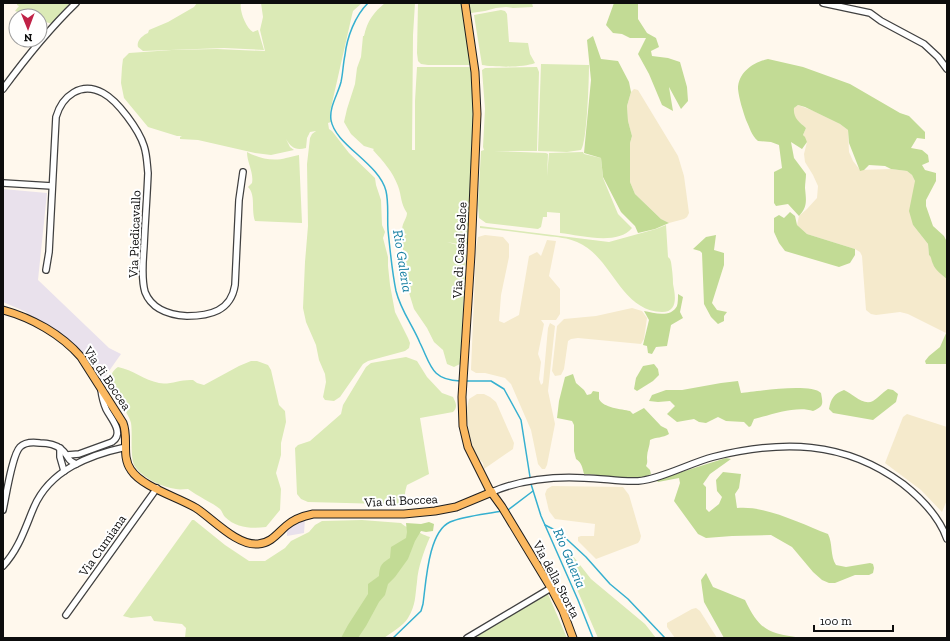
<svg xmlns="http://www.w3.org/2000/svg" width="950" height="641" viewBox="0 0 950 641" font-family="'Zilla Slab',serif">
<style>
.industrial{fill:#e9e1ec}
.farmland{fill:#f5eacc}
.green{fill:#dbeab6}
.forest{fill:#c2db95}
.lines{fill:none;stroke-linecap:round;stroke-linejoin:round}
.stream{stroke:#36b0d0;stroke-width:1.5}
.minor-casing{stroke:#404040;stroke-width:8}
.major-casing{stroke:#1e1e1e;stroke-width:9}
.minor{stroke:#fff;stroke-width:5.5}
.major{stroke:#fbb860;stroke-width:7}
.labels{text-anchor:middle;stroke-width:4;stroke-linejoin:round;paint-order:stroke}
.street-label{font-size:13px;fill:#0d0d0d;stroke:#fff}
.water-label{font-size:14px;font-style:italic;fill:#147ea1;stroke:#fff}
</style>
<rect width="100%" height="100%" fill="#fff8ed"/>
<g class="industrial">
<polygon points="3,189 47,193 38,280 109,348 121,354 102,381 66,337 24,311 3,302"/>
<polygon points="305,519 304,533 287,536 287,528 293,523"/>
</g>
<g class="farmland">
<polygon points="634,89 638,90 678,156 684,176 689,213 687,217 684,219 669,223 661,219 635,194 630,182 630,143 632,136 628,121 627,106 631,92"/>
<polygon points="798,105 814,111 840,124 848,130 849,152 853,161 860,170 891,169 907,171 912,175 915,181 913,225 928,244 929,255 932,258 933,264 939,272 947,279 947,331 946,333 908,314 900,312 876,315 871,314 866,310 862,256 860,252 855,249 807,234 797,225 799,216 807,209 817,198 818,186 813,175 805,162 804,154 807,142 803,135 806,128 796,119 793,113 794,108"/>
<polygon points="485,235 503,237 509,244 509,257 501,295 499,321 504,323 519,315 529,256 537,252 541,256 547,240 556,241 549,276 560,289 560,314 556,320 541,320 544,324 538,354 541,362 539,379 541,385 543,383 548,328 550,323 555,326 548,391 555,424 547,465 545,469 542,469 538,464 531,430 511,384 505,378 485,373 476,373 471,370 476,248 478,237"/>
<polygon points="632,308 642,311 647,318 644,339 641,344 578,338 571,339 568,341 564,369 561,375 555,376 552,371 557,326 564,319 596,316"/>
<polygon points="477,394 484,394 490,397 496,402 514,443 513,449 484,469 483,463 475,455 469,433 466,412 469,399"/>
<polygon points="907,414 947,427 947,500 942,512 921,490 885,463 903,417"/>
<polygon points="552,486 623,487 629,495 641,536 640,540 638,543 596,559 578,541 578,537 581,536 594,536 595,524 555,519 549,511 545,494 547,489"/>
<polygon points="696,608 700,611 717,638 675,638 667,627 667,623 692,609"/>
</g>
<g class="green">
<polygon points="17,3 71,3 52,24 40,20 40,16 29,16 15,11 19,6 17,5"/>
<path d="M197 3H241C239 10 246 28 253 32L258 30 264 50 224 48 143 51 138 47C136 41 143 35 148 33L149 30 168 22 194 7Z"/>
<path d="M261 3H362L353 11 352 15 330 112 331 122 328 123 329 129 332 131 349 153 375 178 376 185 381 200 382 225 385 232 383 238 388 257V266L390 285 395 312 408 338 410 343 409 348 405 351 368 361 363 364 340 397 334 401 325 400 323 397 326 382 325 374 319 360 316 345 306 322 303 308 305 262 308 226 307 164 310 138 312 134 316 131 310 132 307 138 306 148C295 151 291 147 286 139L290 147 294 150 271 155 255 153 198 140 180 139V137L182 136H177L148 127 124 98 121 83 122 67 123 59 129 53 172 50 217 49 265 51 260 30 263 17Z"/>
<path d="M385 3H415L413 35 412 150H415V101L417 67H469L471 68 474 89V123L471 150 473 151 467 244 463 245 447 242 465 247 466 254 460 364 454 367 447 364 443 350 434 342 427 328 414 309 406 283 402 237 407 234 403 233C400 224 407 220 407 213 400 202 402 197 398 186 393 172 383 161 373 150L374 149 364 146 351 134 344 122 347 109 355 84 357 68 361 57 363 36H386H364C367 21 374 12 385 3Z"/>
<polygon points="418,3 463,3 472,65 428,65 421,64 418,61 417,53"/>
<polygon points="469,3 532,3 533,7 513,8 506,7 496,8 485,11 471,13"/>
<path d="M501 10 505 11 507 14 509 42 528 43 530 54 535 63C523 68 494 67 482 65L474 15Z"/>
<path d="M541 64 589 65C589 78 587 142 581 150L567 152 538 151Z"/>
<path d="M537 67 539 72 537 151H494L546 153 548 154 547 176 549 153 583 152 584 154 601 158 603 178 618 214 632 228C617 246 580 235 560 233V213L547 212V217H543L541 227 538 229 486 223 479 218 478 205 481 151 484 150 483 147 485 109 482 70 485 68Z"/>
<path d="M247 152C258 158 273 162 286 158 291 157 294 156 299 155L302 223 255 221C251 209 256 195 248 187L252 183C254 172 247 163 247 152Z"/>
<path d="M666 225 668 257 670 259 671 262C672 269 673 276 673 284 675 294 679 312 662 312 620 311 612 256 577 242 568 238 557 237 547 236 525 233 503 230 480 228V226L609 242 656 229Z"/>
<path d="M406 357 417 361 427 377 442 393 453 397C456 403 458 407 453 412L420 418 429 474 407 485C405 491 404 497 406 504L390 507 384 504 308 502 301 499 297 494 295 448 298 445 310 441 341 414 343 405 366 367 371 363Z"/>
<path d="M251 361H257L268 365 271 370 279 405 285 411 286 422 281 443V455L276 473 281 489 280 510 266 527C252 529 236 528 225 517 223 515 222 511 220 509 213 503 197 496 188 489 184 489 180 490 176 489 162 487 145 479 136 468 129 460 133 434 131 423 128 408 97 381 118 367 133 370 144 380 159 383 170 385 181 379 193 380L197 383 204 385 239 366Z"/>
<path d="M192 520H194L225 545 249 561H265L285 548 291 541 309 532 315 525 322 521 362 520 401 523C405 527 408 527 413 529 419 532 423 535 430 537 424 551 418 567 417 582 415 596 416 605 408 618 403 626 392 632 384 638H185L186 628 182 624 154 621 151 616 131 618 123 616Z"/>
<polygon points="573,556 591,579 645,624 656,638 598,638 573,580 567,558"/>
<polygon points="548,594 567,638 479,638 477,635"/>
</g>
<g class="forest">
<polygon points="614,3 638,3 638,19 647,33 656,38 659,47 651,51 652,56 668,58 680,62 687,87 688,101 681,109 669,87 673,111 662,105 649,74 638,54 646,38 630,38 622,34 613,33 606,25"/>
<polygon points="593,36 601,59 618,61 629,82 631,92 627,106 628,121 632,136 630,143 630,182 635,194 661,219 669,223 655,229 638,233 635,226 621,212 603,177 601,158 584,153 591,80 587,40"/>
<path d="M768 59 803 67 850 84 900 113 909 116 925 132V139L917 138 911 148 922 150 928 155 929 162 922 165 925 170 936 173V181L926 200V206L933 226 944 236 947 242V279C942 275 935 270 933 264 931 260 932 258 929 255L928 244 913 225 909 211 915 181 912 175 907 171 891 169 885 166 869 165 864 170 860 171 849 143 848 130 840 124 805 107 798 105 794 108C793 118 799 122 806 128L803 135 805 137 807 142 802 149 791 142 794 158 806 174C806 179 805 183 805 188 806 199 808 207 799 216L788 204 776 206 774 203V172L782 168 779 145 771 142 758 141C751 135 750 128 746 120 743 111 739 99 738 89 738 72 754 62 768 59Z"/>
<polygon points="790,212 795,216 797,225 807,234 855,249 855,255 850,263 839,267 785,251 779,243 774,232 774,218 779,215 784,218"/>
<polygon points="716,235 714,250 724,253 724,265 712,303 717,310 727,312 724,316 724,321 718,324 711,317 704,304 702,253 700,251 693,249 706,237"/>
<path d="M678 294 683 297 680 312 683 318 671 325 667 346 656 347 652 354 648 353 647 346 643 345 649 320 644 311C654 313 671 318 677 306 678 303 678 297 678 294Z"/>
<polygon points="947,331 947,364 926,364 925,361 929,356 940,347"/>
<polygon points="654,364 658,369 659,375 653,381 637,391 634,389 636,378 643,366"/>
<path d="M573 374 576 383 584 390 587 395 591 394 593 391 599 392C599 395 599 397 599 399 603 408 622 409 630 411L633 414 644 408 661 426 667 429 669 434C663 438 656 437 650 440 650 446 647 451 647 457 647 461 648 462 646 466L650 470 651 474C633 484 605 474 584 474 582 467 582 463 576 459L574 451V425L572 421 557 418 559 401 565 377Z"/>
<path d="M738 381 741 393C757 391 811 383 821 393 823 404 824 406 813 411 797 405 770 415 754 419L751 426 749 427 744 422 726 421 718 417 706 423 699 422 694 419 677 422 667 414 675 406 670 401 658 402 649 401 652 395 666 390H682L721 383Z"/>
<path d="M888 389 893 390 898 394 896 402 873 420 833 413 829 409C831 398 834 394 844 390 853 394 863 406 873 401 878 398 883 392 888 389Z"/>
<path d="M726 458 731 459 710 474 703 484 706 487V509L709 512 719 504 722 497 717 491 716 480 723 472 741 474 739 488 735 494 737 508C765 505 802 524 828 534 833 544 830 556 836 565L846 567 870 563 873 564 874 568 873 573 869 575H855L835 583H829L822 580 813 572 792 547 771 535 732 536 706 538 698 534 674 501 680 483 679 478 658 482 656 480Z"/>
<path d="M429 522 434 524 433 531 426 532 421 531 415 541 408 559 395 577 388 584 385 595 379 602 366 626 358 638H341L348 625 368 594V584L379 576C380 565 381 564 390 558L391 547 406 538 407 532 406 523 421 524Z"/>
<path d="M706 573 713 587 745 600C760 631 768 633 801 638H724L704 602 701 580Z"/>
</g>
<g class="lines">
<g class="stream">
<path d="M368 3C355 16 347 37 345 55 343 64 343 73 341 82 338 94 329 107 331 120 335 145 379 163 386 191 389 204 387 217 388 230 390 249 392 272 396 291 401 311 412 324 420 343 431 365 431 380 460 381"/>
<polyline points="466,381 491,381 504,389 521,420 530,477"/>
<polyline points="531,484 541,516 578,600 593,638"/>
<polyline points="508,510 533,491"/>
<polyline points="545,525 559,532 586,557 610,584 628,599 665,638"/>
<path d="M393 638 421 611 423 604C426 583 428 532 450 522 464 516 487 514 502 511"/>
</g>
<g class="minor-casing">
<g id="minor">
<polyline points="823,3 870,13 881,21 924,44 938,57 947,69"/>
<path d="M3 89C25 59 49 29 76 3"/>
<polyline points="3,183 52,186"/>
<path d="M46 270 49 252 56 117C62 96 81 81 103 93 118 101 139 130 144 146 147 155 147 164 148 173 147 198 145 222 144 246 143 261 141 278 145 292 152 310 170 315 187 316 210 316 231 311 235 285L239 200 243 172"/>
<polyline points="60,448 60,457 64,471"/>
<path d="M67 455 79 454 112 442C125 433 111 419 106 409 103 402 102 397 101 390"/>
<path d="M492 492C519 480 555 476 584 478 602 478 620 482 638 481 661 479 690 463 713 457 781 440 844 440 903 484 922 499 939 516 947 539"/>
<path d="M3 510C6 497 12 455 20 447 25 442 33 442 40 443 47 443 56 445 61 449 65 452 66 455 69 459 70 461 74 463 76 464"/>
<path d="M3 566C19 549 25 528 34 507 50 470 89 455 126 447"/>
<polyline points="66,615 157,488"/>
<polyline points="467,638 551,588"/>
</g>
</g>
<g class="major-casing">
<g id="major">
<polyline points="465,3 475,72 477,114 471,254 462,397 463,426 468,447 489,489 502,507 551,588 563,611 573,638"/>
<path d="M3 310C32 318 61 334 81 357L123 423C129 438 121 456 131 470 142 487 178 497 196 508 213 519 237 546 258 544 271 543 277 534 286 526 294 519 303 516 313 514H404L435 511 456 507 492 492"/>
</g>
</g>
<use href="#minor" class="minor"/>
<use href="#major" class="major"/>
</g>
<g class="labels">
<g class="street-label">
<text transform="translate(134 234) rotate(-88)" y="5">Via Piedicavallo</text>
<text transform="translate(459 250) rotate(-87)" y="5">Via di Casal Selce</text>
<text transform="translate(108 378) rotate(56)" y="5">Via di Boccea</text>
<text transform="translate(401 500) rotate(-3)" y="5">Via di Boccea</text>
<text transform="translate(102 545) rotate(-55)" y="5">Via Cumiana</text>
<text transform="translate(557 579) rotate(62)" y="5">Via della Storta</text>
</g>
<g class="water-label">
<text transform="translate(403 261) rotate(81)" y="5">Rio Galeria</text>
<text transform="translate(570 558) rotate(67)" y="5">Rio Galeria</text>
</g>
</g>
<rect width="950" height="641" fill="none" stroke="#0d0d0d" stroke-width="8"/>
<g transform="translate(28 28) rotate(179)"><circle r="19" fill="#ffffff" stroke="#9e9e9e"/>
<path d="M0-3L7 15L0 10L-7 15Z" fill="#c02247"/>
<text y="-6" font-size="11" font-weight="bold" text-anchor="middle" fill="#0d0d0d">N</text>
</g>
<path d="M814 625v6h79v-6" fill="none" stroke="#0d0d0d" stroke-width="2"/>
<text x="820" y="625" font-size="12" fill="#0d0d0d" stroke="#ffffff" stroke-width="3" paint-order="stroke">100 m</text>
</svg>
